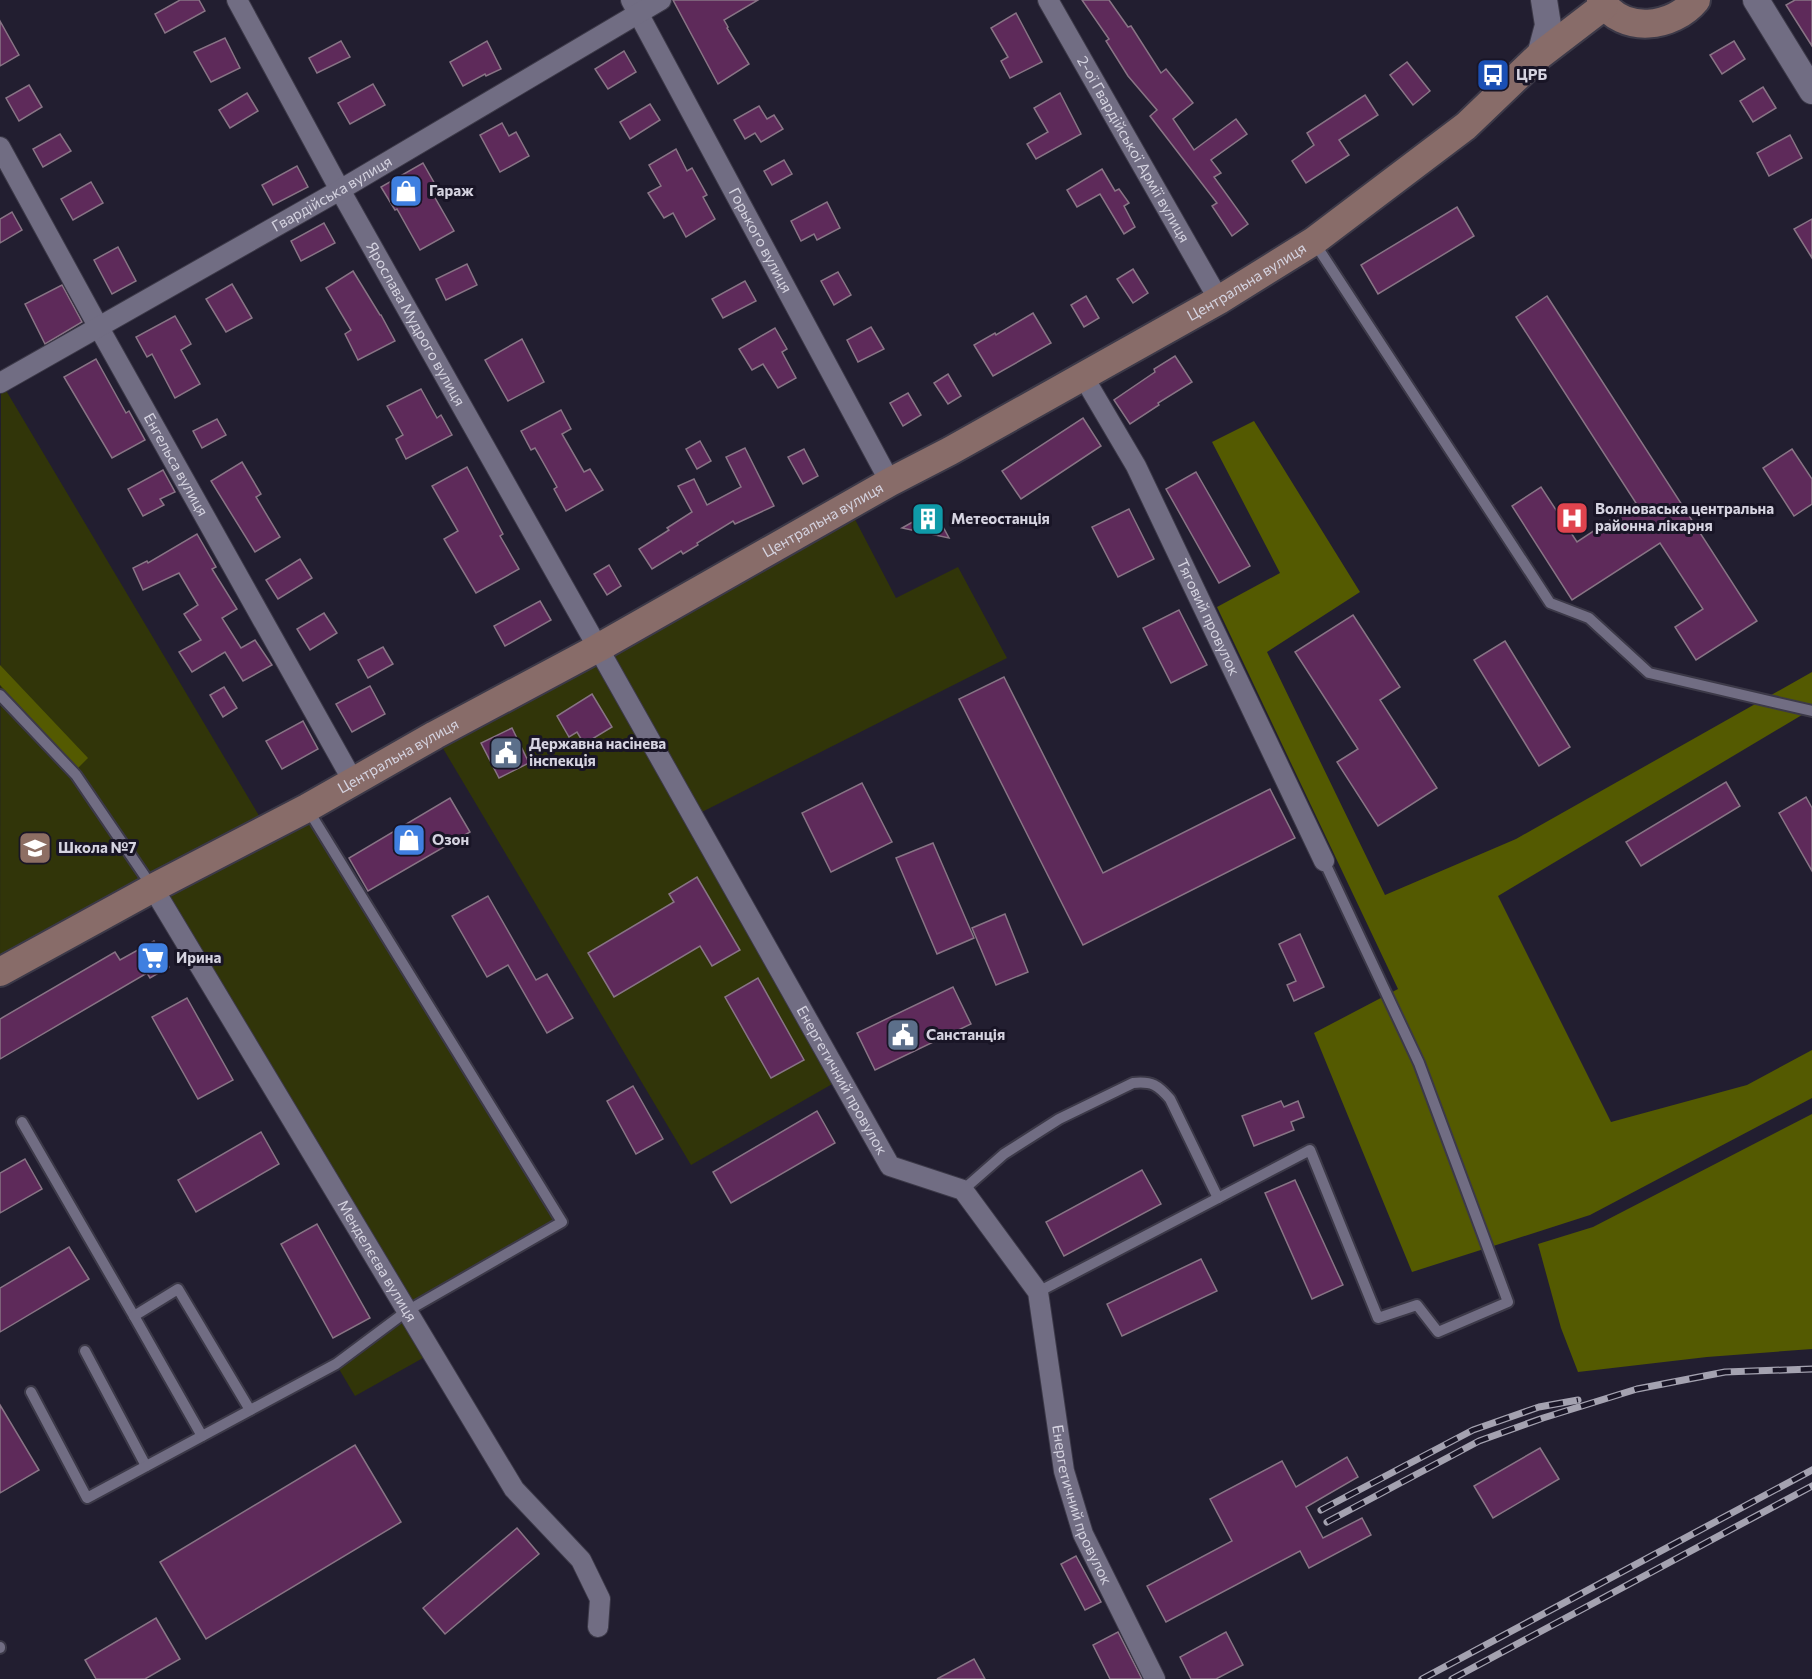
<svg xmlns="http://www.w3.org/2000/svg" width="1812" height="1679" viewBox="0 0 1812 1679" font-family="Commissioner,sans-serif">
<style>
.green{fill:#313509}
.forest{fill:#545a01}
.building{fill:#5e2a5a;stroke:#887485;stroke-width:1.5}
.lines{fill:none;stroke-linecap:round;stroke-linejoin:round}
.service-casing{stroke:#3c3948;stroke-width:14}
.minor-casing{stroke:#3c3948;stroke-width:22}
.tertiary-casing{stroke:#3c3948;stroke-width:28}
.secondary-casing{stroke:#3c3948;stroke-width:32}
.service{stroke:#716d83;stroke-width:10}
.minor{stroke:#716d83;stroke-width:20}
.tertiary{stroke:#716d83;stroke-width:26}
.secondary{stroke:#886c69;stroke-width:28}
.rail-casing{stroke:#a4a2b0;stroke-width:7}
.rail{stroke:#191526;stroke-width:4.5;stroke-dasharray:14;stroke-linecap:butt}
.labels{text-anchor:middle;stroke-width:6;stroke-linejoin:round;paint-order:stroke}
.poi-label{font-size:15px;font-weight:bold;fill:#d5d3e0;stroke:#191526;text-anchor:start}
.street-label{font-size:15px;fill:#d5d3e0;stroke:#191526}
</style>
<rect width="100%" height="100%" fill="#221e30"/>
<g class="green">
<polygon points="1,382 267,829 307,808 562,1222 408,1311 432,1353 355,1396 336,1364 407,1311 154,888 0,972"/>
<polygon points="848,506 896,598 958,567 1007,658 694,816 841,1079 691,1165 435,735"/>
</g>
<g class="forest">
<polygon points="1254,421 1360,592 1267,652 1385,895 1516,839 1812,672 1812,709 1498,896 1611,1122 1747,1085 1812,1050 1812,1098 1590,1215 1412,1272 1314,1033 1398,989 1217,607 1280,573 1212,442"/>
<polygon points="0,665 88,758 78,768 0,685"/>
<polygon points="1812,1114 1812,1349 1707,1357 1578,1372 1561,1328 1538,1244 1593,1227"/>
</g>
<g class="building">
<polygon points="180,0 199,0 205,11 165,33 155,14"/>
<polygon points="673,0 758,0 724,20 728,27 727,28 749,64 718,84"/>
<polygon points="1082,0 1109,0 1128,27 1131,26 1161,73 1166,69 1193,103 1173,119 1194,150 1236,119 1247,134 1211,160 1221,173 1214,177 1248,224 1232,236 1212,206 1217,203 1150,116 1157,110 1128,76 1106,41 1109,39"/>
<polygon points="1795,0 1812,0 1812,46 1786,5"/>
<polygon points="1016,13 1042,62 1010,78 1001,61 1008,57 991,28"/>
<polygon points="0,21 19,55 0,66"/>
<polygon points="225,38 240,68 211,82 194,52"/>
<polygon points="341,41 350,57 317,73 309,58"/>
<polygon points="487,41 501,69 486,76 485,74 463,86 450,62"/>
<polygon points="1734,41 1745,59 1722,74 1710,55"/>
<polygon points="624,51 636,72 608,89 595,69"/>
<polygon points="1407,62 1430,91 1413,105 1390,75"/>
<polygon points="373,84 385,105 350,124 338,103"/>
<polygon points="29,85 42,107 19,121 6,98"/>
<polygon points="1763,87 1776,108 1753,122 1740,101"/>
<polygon points="247,93 258,111 230,128 219,110"/>
<polygon points="1060,93 1081,134 1036,159 1027,144 1048,132 1034,108"/>
<polygon points="1365,95 1378,115 1339,140 1349,155 1306,183 1292,161 1314,145 1307,133"/>
<polygon points="650,104 660,120 630,139 620,122"/>
<polygon points="759,106 767,119 774,115 783,129 761,142 755,133 745,139 734,120"/>
<polygon points="502,123 509,136 516,132 529,156 500,172 480,135"/>
<polygon points="60,134 71,151 43,167 33,149"/>
<polygon points="1790,135 1802,158 1769,176 1757,153"/>
<polygon points="676,149 687,171 692,168 707,195 703,197 715,219 686,237 673,213 664,218 648,193 661,186 649,165"/>
<polygon points="784,160 792,174 772,185 764,171"/>
<polygon points="423,163 436,186 430,189 454,231 420,250 397,209 395,210 381,187"/>
<polygon points="297,166 308,187 273,205 262,185"/>
<polygon points="1102,169 1115,191 1119,189 1129,203 1124,206 1135,227 1124,234 1100,194 1077,207 1067,190"/>
<polygon points="91,182 103,203 73,220 61,199"/>
<polygon points="827,202 840,228 817,240 814,234 801,241 791,221"/>
<polygon points="1457,207 1474,236 1378,294 1361,265"/>
<polygon points="12,212 22,230 0,243 0,219"/>
<polygon points="1812,219 1812,258 1794,229"/>
<polygon points="324,223 335,243 301,261 291,241"/>
<polygon points="118,247 136,281 112,294 94,260"/>
<polygon points="467,264 477,285 446,300 436,279"/>
<polygon points="1133,269 1148,293 1133,303 1117,279"/>
<polygon points="353,271 380,315 381,315 395,341 358,360 345,334 351,330 326,288"/>
<polygon points="838,272 851,295 834,305 821,281"/>
<polygon points="745,281 756,301 723,318 712,299"/>
<polygon points="232,284 252,318 226,332 206,299"/>
<polygon points="62,285 82,322 45,344 25,304"/>
<polygon points="1086,296 1099,318 1084,327 1071,305"/>
<polygon points="1547,296 1757,621 1696,660 1675,627 1703,609 1660,543 1572,600 1512,506 1541,487 1577,542 1636,503 1516,317"/>
<polygon points="1033,313 1051,343 993,376 974,345 995,333 996,335"/>
<polygon points="175,316 191,344 181,350 200,384 175,398 152,354 147,357 136,337"/>
<polygon points="871,327 884,349 858,362 847,340"/>
<polygon points="775,328 787,349 782,352 796,378 778,388 763,364 752,370 739,349"/>
<polygon points="522,339 544,382 508,401 485,360"/>
<polygon points="1175,356 1192,382 1158,403 1159,405 1130,424 1114,400 1155,372 1154,369"/>
<polygon points="96,359 126,413 129,411 145,440 112,458 64,377"/>
<polygon points="948,374 961,396 948,404 934,383"/>
<polygon points="421,389 437,418 441,415 452,435 406,459 396,439 403,435 387,406"/>
<polygon points="908,393 921,415 903,426 890,403"/>
<polygon points="561,410 571,429 562,434 584,472 590,469 603,490 566,511 554,489 557,487 535,448 531,450 521,431"/>
<polygon points="1083,418 1101,446 1021,499 1002,471"/>
<polygon points="217,419 226,435 202,448 193,431"/>
<polygon points="700,441 711,461 697,469 686,449"/>
<polygon points="745,448 774,506 735,524 733,521 697,543 698,545 683,554 681,551 652,569 639,549 669,530 667,528 692,512 678,486 694,479 707,505 741,487 726,457"/>
<polygon points="804,449 818,476 803,484 788,457"/>
<polygon points="1792,449 1812,479 1812,504 1794,516 1763,468"/>
<polygon points="242,462 261,494 256,497 280,537 255,552 211,481"/>
<polygon points="467,467 503,534 500,536 519,569 476,593 444,539 458,531 432,486"/>
<polygon points="163,470 175,492 160,499 164,505 143,516 128,489"/>
<polygon points="1196,472 1250,566 1219,583 1166,489"/>
<polygon points="1129,509 1154,559 1118,577 1092,527"/>
<polygon points="934,510 949,538 902,528"/>
<polygon points="197,534 216,567 212,569 237,609 222,618 241,648 255,640 272,665 243,681 225,652 192,672 179,652 201,640 184,614 198,605 179,573 143,590 133,568 147,561 148,563"/>
<polygon points="300,559 312,578 278,599 266,580"/>
<polygon points="609,565 621,586 607,595 594,574"/>
<polygon points="540,601 551,620 505,646 494,626"/>
<polygon points="1179,610 1207,665 1171,683 1143,628"/>
<polygon points="324,613 337,633 310,650 297,629"/>
<polygon points="1353,615 1400,687 1380,700 1437,788 1378,826 1337,762 1358,749 1295,652"/>
<polygon points="1505,641 1570,747 1539,766 1474,660"/>
<polygon points="383,647 393,664 368,678 358,660"/>
<polygon points="1004,677 1103,873 1270,789 1295,838 1083,945 959,699"/>
<polygon points="370,686 385,714 352,732 336,704"/>
<polygon points="224,687 237,708 223,717 210,695"/>
<polygon points="592,694 612,727 584,744 577,732 569,737 557,716"/>
<polygon points="303,721 318,749 282,769 266,741"/>
<polygon points="512,728 529,763 499,778 481,743"/>
<polygon points="1726,782 1740,806 1641,866 1626,842"/>
<polygon points="862,783 892,842 831,872 802,813"/>
<polygon points="1806,797 1812,808 1812,871 1779,813"/>
<polygon points="450,798 470,832 368,891 349,858"/>
<polygon points="933,843 974,938 937,954 896,858"/>
<polygon points="697,877 740,950 712,966 700,946 614,997 588,953 674,902 669,894"/>
<polygon points="488,896 536,980 547,974 573,1018 547,1033 508,965 487,977 452,916"/>
<polygon points="1005,914 1028,972 996,985 972,928"/>
<polygon points="1300,934 1324,987 1294,1001 1287,985 1296,981 1279,944"/>
<polygon points="154,941 169,967 150,978 147,973 0,1059 0,1019 115,952 120,960"/>
<polygon points="758,978 804,1060 771,1078 725,997"/>
<polygon points="953,987 971,1024 875,1070 857,1033"/>
<polygon points="187,998 233,1080 198,1099 152,1017"/>
<polygon points="633,1086 663,1139 636,1154 607,1101"/>
<polygon points="1281,1101 1284,1107 1298,1101 1304,1117 1291,1122 1294,1130 1254,1146 1242,1116"/>
<polygon points="817,1111 835,1143 731,1203 713,1172"/>
<polygon points="261,1132 279,1164 196,1212 178,1180"/>
<polygon points="25,1159 42,1189 0,1213 0,1173"/>
<polygon points="1142,1170 1161,1204 1064,1256 1046,1222"/>
<polygon points="1295,1180 1343,1285 1312,1299 1265,1193"/>
<polygon points="317,1224 370,1318 333,1338 281,1244"/>
<polygon points="69,1247 89,1279 0,1332 0,1288"/>
<polygon points="1201,1259 1217,1291 1122,1336 1107,1304"/>
<polygon points="0,1405 39,1470 0,1493"/>
<polygon points="355,1445 401,1522 206,1639 160,1562"/>
<polygon points="1540,1448 1559,1479 1493,1518 1474,1486"/>
<polygon points="1347,1457 1358,1477 1306,1507 1323,1538 1362,1518 1371,1535 1309,1568 1300,1551 1166,1622 1147,1586 1232,1541 1210,1499 1282,1461 1296,1487"/>
<polygon points="517,1528 539,1554 445,1634 423,1608"/>
<polygon points="1076,1556 1101,1602 1085,1610 1061,1564"/>
<polygon points="156,1618 180,1659 145,1679 96,1679 85,1660"/>
<polygon points="1118,1632 1142,1679 1110,1679 1093,1645"/>
<polygon points="1226,1632 1243,1665 1216,1679 1191,1679 1180,1657"/>
<polygon points="974,1659 985,1679 937,1679"/>
</g>
<g class="lines">
<g class="service-casing">
<g id="service">
<polyline points="1314,242 1550,603 1589,618 1649,673 1812,711"/>
<polyline points="0,695 76,775 153,888"/>
<polyline points="22,1122 134,1316"/>
<path d="M963 1190 1004 1154 1059 1119 1133 1083C1152 1081 1158 1085 1170 1099L1218 1198"/>
<polyline points="1038,1292 1310,1150 1378,1318 1417,1305 1438,1332 1508,1302 1419,1063 1324,861"/>
<polyline points="85,1351 146,1466"/>
<polyline points="31,1392 87,1498 336,1364 407,1311 562,1222 307,808"/>
<polyline points="202,1436 134,1316 178,1289 250,1410"/>
<polyline points="0,1648 0,1647"/>
</g>
</g>
<g class="minor-casing">
<g id="minor">
<path id="s1" d="M237 0 340 190 890 1166 963 1190 1038 1292 1064 1471 1083 1534 1155 1679"/>
<path id="s2" d="M631 0 890 482"/>
<path id="s3" d="M1048 0 1219 300"/>
<path id="s4" d="M0 147 98 326 353 781"/>
<path id="s5" d="M1083 376 1136 466 1324 861"/>
<path id="s6" d="M0 383 340 190 661 0"/>
<path id="s7" d="M153 888 514 1489 581 1560 600 1599 598 1627"/>
</g>
</g>
<g class="tertiary-casing">
<g id="tertiary">
<polyline points="1756,0 1812,91"/>
<polyline points="1540,55 1548,25 1544,0"/>
</g>
</g>
<g class="secondary-casing">
<g id="secondary">
<path d="M1601 0C1623 35 1673 28 1696 0"/>
<path id="s8" d="M0 972 153 888 307 808 435 735 598 648 890 482 950 451 1219 300 1314 241 1466 126 1540 55 1604 6"/>
</g>
</g>
<use href="#service" class="service"/>
<use href="#minor" class="minor"/>
<use href="#tertiary" class="tertiary"/>
<use href="#secondary" class="secondary"/>
<g class="rail-casing">
<g id="rail">
<polyline points="1321,1510 1473,1430 1539,1407 1578,1400"/>
<polyline points="1327,1522 1479,1441 1543,1418 1637,1389 1725,1372 1812,1369"/>
<polyline points="1422,1679 1812,1470"/>
<polyline points="1452,1679 1812,1486"/>
</g>
</g>
<use href="#rail" class="rail"/>
</g>
<defs>
<g id="bus-square" transform="scale(1.725)"><rect x="-9" y="-9" width="18" height="18" rx="4" fill="#1a4fb4" stroke="#191526"/><path d="M-5-6H5V4H4V6H2V4H-2V6H-4V4H-5ZM-3.5-4V0h7V-4ZM-3.5 1.2v1.5H-2V1.2ZM2 1.2v1.5H3.5V1.2Z" fill="#fff"/></g>
<g id="shop-square" transform="scale(1.725)"><rect x="-9" y="-9" width="18" height="18" rx="4" fill="#3f7fe0" stroke="#191526"/><path d="M-5-2.5h2.3a2.7 3.5 0 0 1 5.4 0H5L5.5 6h-11ZM-1.5-2.5h3a1.5 2.3 0 0 0-3 0Z" fill="#fff"/></g>
<g id="hospital-square" transform="scale(1.725)"><rect x="-9" y="-9" width="18" height="18" rx="4" fill="#e0444e" stroke="#191526"/><path d="M-5-5h3v3.5h4V-5h3V5h-3V1.5h-4V5h-3Z" fill="#fff"/></g>
<g id="building-square" transform="scale(1.725)"><rect x="-9" y="-9" width="18" height="18" rx="4" fill="#0f9aa8" stroke="#191526"/><path d="M-4-6H4V6H1V3H-1V6H-4ZM-2.5-4.3h1.7v1.8h-1.7ZM.8-4.3h1.7v1.8H.8ZM-2.5-1h1.7V.8h-1.7ZM.8-1h1.7V.8H.8Z" fill="#fff"/></g>
<g id="civic-square" transform="scale(1.725)"><rect x="-9" y="-9" width="18" height="18" rx="4" fill="#5c6f8a" stroke="#191526"/><path d="M-.6-6.5H3V-4.5H.6V-3L4-1V1h2V6H-6V1h2V-1L-.6-3ZM-1.2 2.5V6h2.4V2.5Z" fill="#fff"/></g>
<g id="school-square" transform="scale(1.725)"><rect x="-9" y="-9" width="18" height="18" rx="4" fill="#8d6e63" stroke="#191526"/><path d="M0-5L7-2L0 1L-7-2ZM-4 1L0 2.5L4 1V4Q0 6-4 4Z" fill="#fff"/></g>
<g id="supermarket-square" transform="scale(1.725)"><rect x="-9" y="-9" width="18" height="18" rx="4" fill="#3f7fe0" stroke="#191526"/><path d="M-6-5.5h2.5l.6 2H6L4.5 2H-2.5L-4.4-4H-6ZM-1.5 3.2a1.3 1.3 0 1 0 .1 0ZM3 3.2a1.3 1.3 0 1 0 .1 0Z" fill="#fff"/></g>
</defs>
<g fill-rule="evenodd">
<use href="#bus-square" x="1493" y="75"/>
<use href="#shop-square" x="406" y="191"/>
<use href="#hospital-square" x="1572" y="518"/>
<use href="#building-square" x="928" y="519"/>
<use href="#civic-square" x="506" y="753"/>
<use href="#shop-square" x="409" y="840"/>
<use href="#school-square" x="35" y="848"/>
<use href="#supermarket-square" x="153" y="958"/>
<use href="#civic-square" x="903" y="1035"/>
</g>
<g class="labels">
<g class="poi-label">
<text x="1516" y="80">ЦРБ</text>
<text x="429" y="196">Гараж</text>
<text x="1595" y="514">Волноваська центральна<tspan x="1595" dy="17">районна лікарня</tspan></text>
<text x="951" y="524">Метеостанція</text>
<text x="529" y="749">Державна насiнева<tspan x="529" dy="17">iнспекцiя</tspan></text>
<text x="432" y="845">Озон</text>
<text x="58" y="853">Школа №7</text>
<text x="176" y="963">Ирина</text>
<text x="926" y="1040">Санстанція</text>
</g>
<g class="street-label">
<text dy="5" stroke="none"><textPath href="#s3" startOffset="172">2-ої Гвардійської Армії вулиця</textPath></text>
<text dy="5" stroke="none"><textPath href="#s6" startOffset="382">Гвардійська вулиця</textPath></text>
<text dy="5" stroke="none"><textPath href="#s2" startOffset="273">Горького вулиця</textPath></text>
<text dy="5" stroke="none"><textPath href="#s8" startOffset="1425">Центральна вулиця</textPath></text>
<text dy="5" stroke="none"><textPath href="#s1" startOffset="370">Ярослава Мудрого вулиця</textPath></text>
<text dy="5" stroke="none"><textPath href="#s4" startOffset="363">Енгельса вулиця</textPath></text>
<text dy="5" stroke="none"><textPath href="#s8" startOffset="939">Центральна вулиця</textPath></text>
<text dy="5" stroke="none"><textPath href="#s5" startOffset="272">Тяговий провулок</textPath></text>
<text dy="5" stroke="none"><textPath href="#s8" startOffset="453">Центральна вулиця</textPath></text>
<text dy="5" stroke="none"><textPath href="#s1" startOffset="1238">Енергетичний провулок</textPath></text>
<text dy="5" stroke="none"><textPath href="#s7" startOffset="435">Менделєєва вулиця</textPath></text>
<text dy="5" stroke="none"><textPath href="#s1" startOffset="1758">Енергетичний провулок</textPath></text>
</g>
</g>
</svg>
